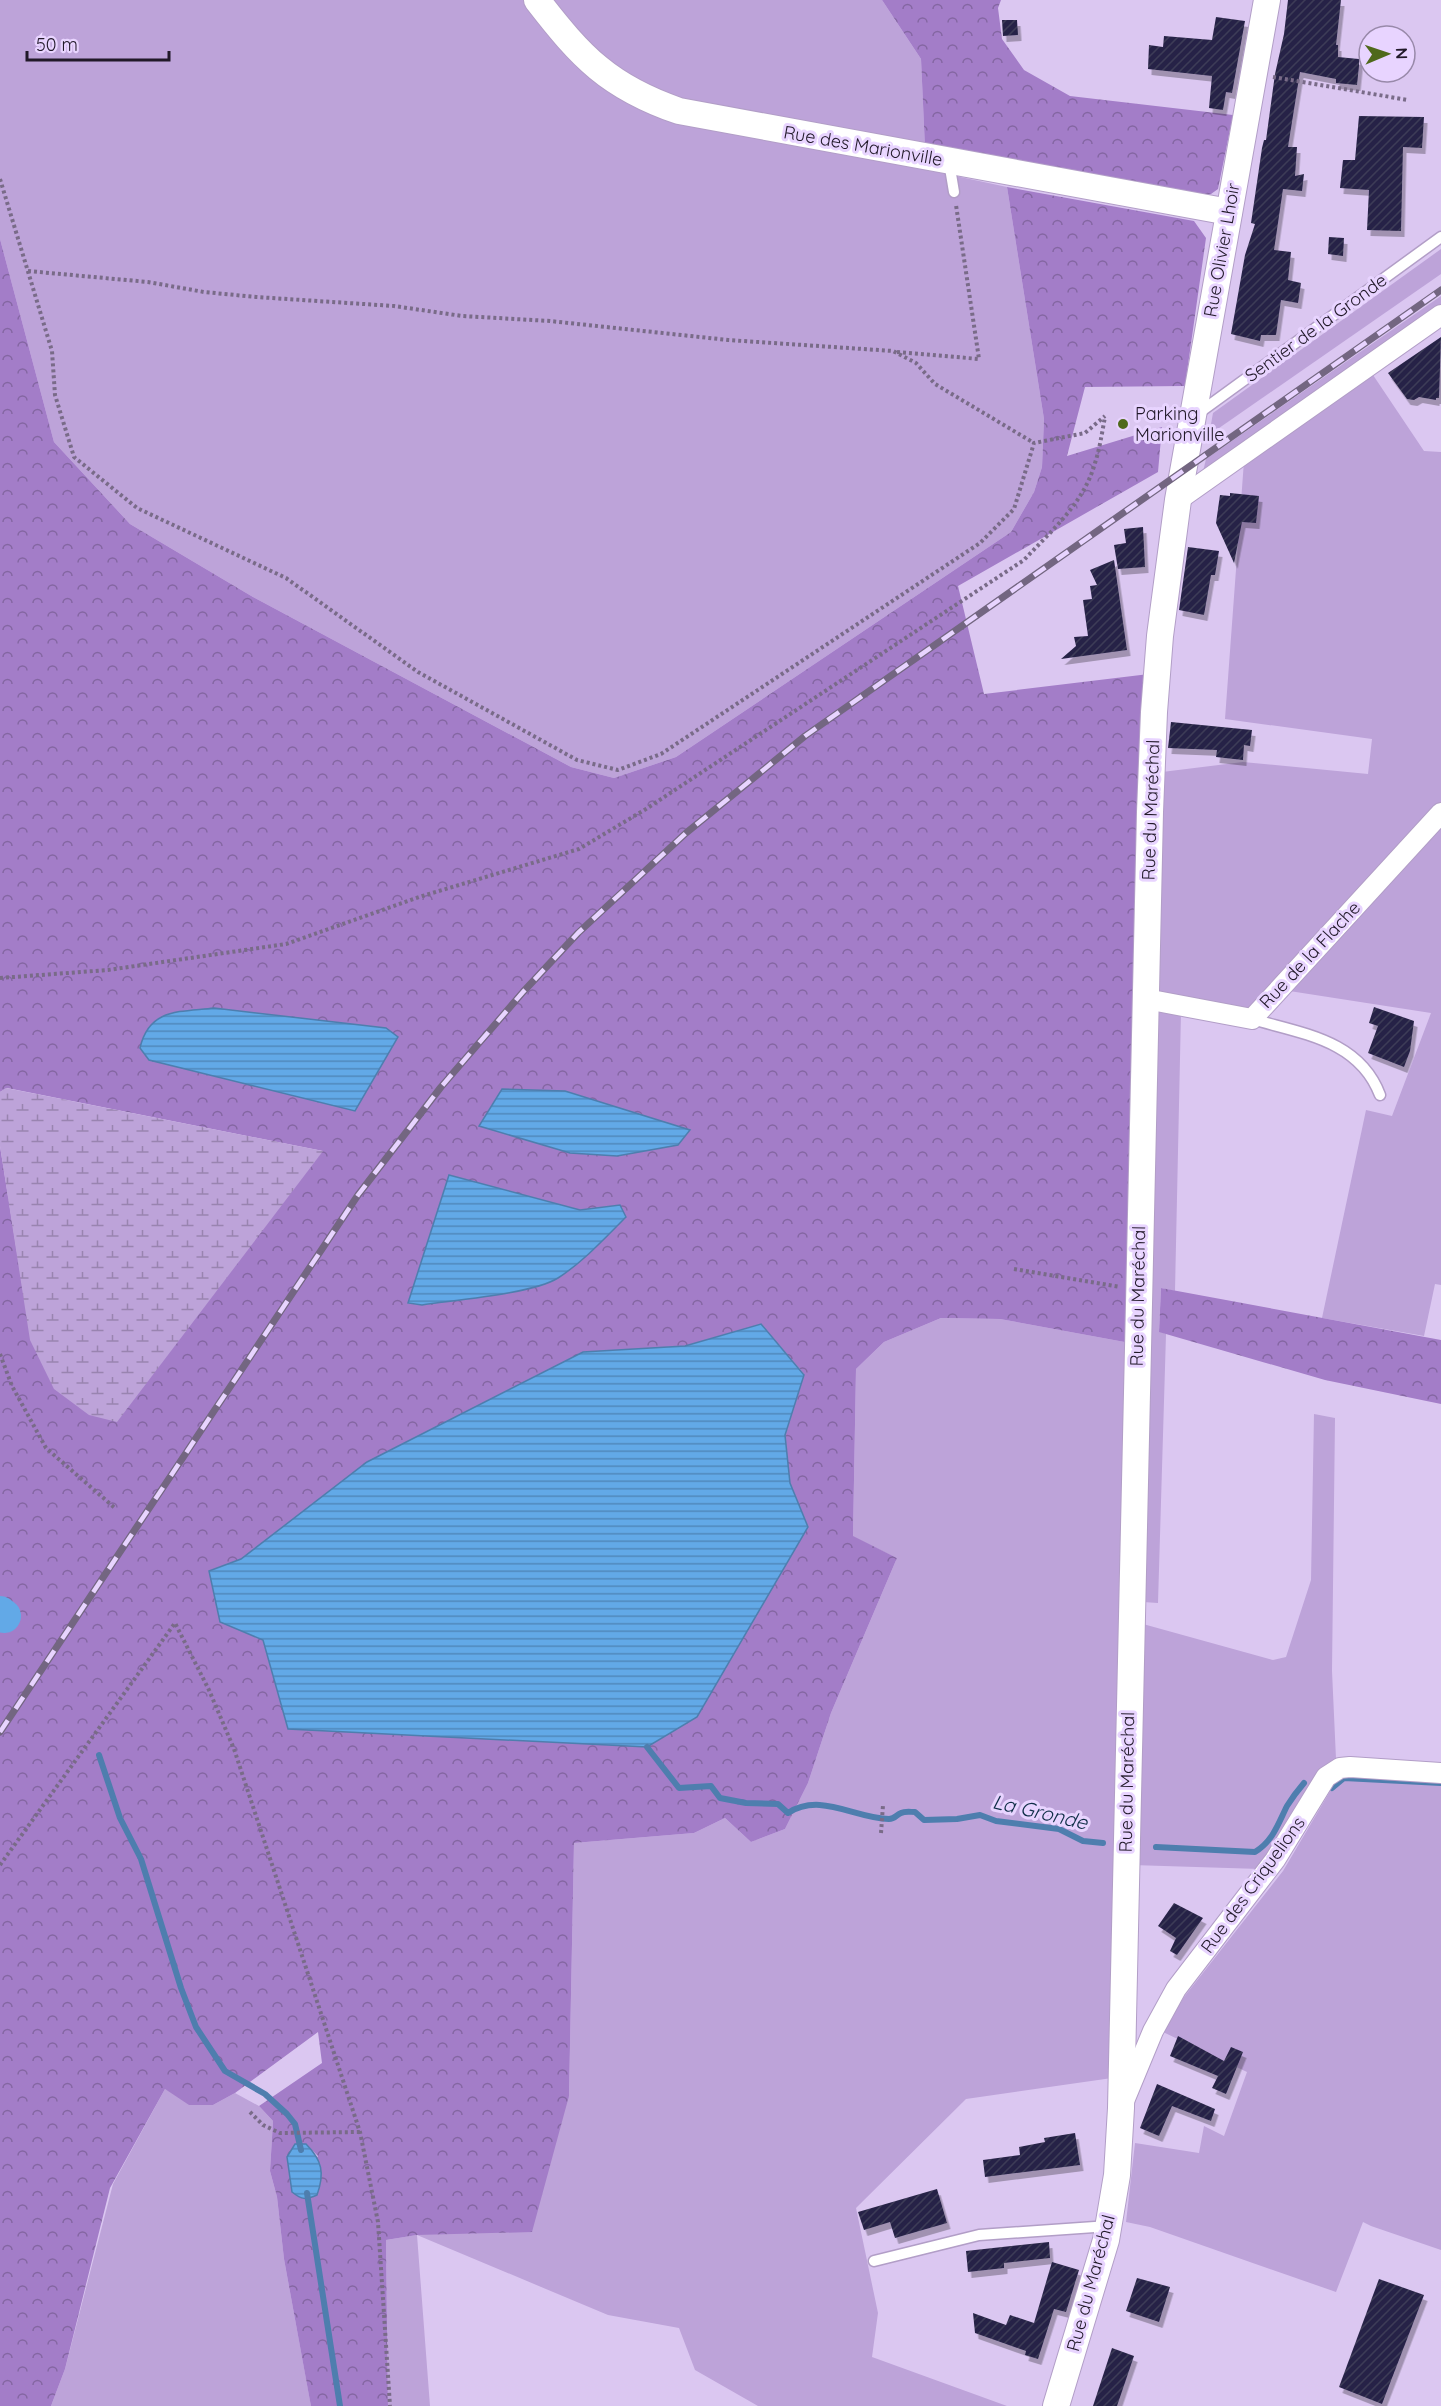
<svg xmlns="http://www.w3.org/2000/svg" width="1441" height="2406" viewBox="0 0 1441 2406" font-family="Quicksand,sans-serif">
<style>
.grass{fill:#bda3d9}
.forest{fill:url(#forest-crowns);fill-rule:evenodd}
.wetland{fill:url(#wetland-marsh)}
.water{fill:url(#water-rules);stroke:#4e7eae;stroke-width:1.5}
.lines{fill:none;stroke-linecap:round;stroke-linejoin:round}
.stream{stroke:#4e7eae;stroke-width:6}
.river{stroke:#62a9e7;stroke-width:34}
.building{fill:url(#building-hatch);filter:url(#shadow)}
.service-casing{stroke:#b29ec7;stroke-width:13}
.minor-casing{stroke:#b29ec7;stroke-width:22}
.tertiary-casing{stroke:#b29ec7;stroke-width:28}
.path{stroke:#796b88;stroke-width:4;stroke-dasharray:3 3;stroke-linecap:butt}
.service{stroke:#fff;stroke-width:10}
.minor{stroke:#fff;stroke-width:20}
.tertiary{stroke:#fff;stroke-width:26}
.rail-casing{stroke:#736681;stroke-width:7}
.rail{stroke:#e8d4ff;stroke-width:4.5;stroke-dasharray:14;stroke-linecap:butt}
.poi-dot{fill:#4f691b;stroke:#e8d4ff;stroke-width:2}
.labels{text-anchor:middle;stroke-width:6;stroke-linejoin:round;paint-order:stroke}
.street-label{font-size:18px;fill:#211929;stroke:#e8d4ff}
.poi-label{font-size:18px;fill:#211929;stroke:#e8d4ff;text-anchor:start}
.water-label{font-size:20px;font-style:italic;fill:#0e2d46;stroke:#e8d4ff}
</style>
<defs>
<pattern id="forest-crowns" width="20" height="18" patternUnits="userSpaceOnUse" patternTransform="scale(1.5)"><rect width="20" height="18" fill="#a37dc8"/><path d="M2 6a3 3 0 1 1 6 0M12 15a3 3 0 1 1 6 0" fill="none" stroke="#8466a2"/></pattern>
<pattern id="wetland-marsh" width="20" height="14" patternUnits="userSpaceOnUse" patternTransform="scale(1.5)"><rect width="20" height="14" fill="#bda3d9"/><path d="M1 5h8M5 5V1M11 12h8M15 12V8" fill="none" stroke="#9984b0"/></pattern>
<pattern id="water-rules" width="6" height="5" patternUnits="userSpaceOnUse" patternTransform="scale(1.5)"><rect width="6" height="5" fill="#62a9e7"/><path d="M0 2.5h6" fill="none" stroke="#5089bb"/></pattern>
<pattern id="building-hatch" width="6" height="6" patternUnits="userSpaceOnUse" patternTransform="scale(1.5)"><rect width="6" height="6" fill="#272446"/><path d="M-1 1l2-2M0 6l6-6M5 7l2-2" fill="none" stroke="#3d3a58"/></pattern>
<filter id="shadow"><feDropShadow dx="3.5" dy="6" stdDeviation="0" flood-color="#0004"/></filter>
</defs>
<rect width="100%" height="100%" fill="#dbc7f1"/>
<g class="grass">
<polygon points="0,0 882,0 921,59 925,148 951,175 1007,187 1044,419 1042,467 1034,492 1011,532 676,757 614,778 571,767 253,597 130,524 54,442 0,239"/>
<polygon points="1441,249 1441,274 1209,435 1213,413"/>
<polygon points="1441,296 1441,308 1202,476 1206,459"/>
<polygon points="1371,372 1424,451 1441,452 1441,806 1251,1012 1156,993 1162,772 1243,762 1368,774 1372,739 1225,719 1244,461"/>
<polygon points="1441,820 1441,1285 1435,1284 1424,1336 1322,1318 1366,1110 1392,1116 1431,1013 1283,990"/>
<polygon points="1165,1011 1181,1012 1175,1291 1161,1288 1159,1331 1166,1334 1158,1603 1143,1602 1154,1014"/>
<polygon points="941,1318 1000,1319 1130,1343 1112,2078 966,2099 856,2208 878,2313 872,2357 1007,2406 758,2406 695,2370 679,2328 608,2315 417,2235 430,2406 388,2406 386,2240 417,2235 569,2096 574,1843 694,1833 725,1818 751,1842 785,1829 808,1783 831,1713 897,1558 853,1537 856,1369 884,1342"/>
<polygon points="1314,1414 1335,1418 1332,1671 1336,1759 1323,1767 1260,1869 1132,1865 1143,1624 1273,1660 1286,1657 1311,1580"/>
<polygon points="1344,1778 1441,1783 1441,2250 1371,2226 1363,2222 1336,2292 1150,2227 1126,2222 1135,2143 1199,2153 1204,2126 1224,2136 1247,2072 1163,2032 1184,1997 1283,1871 1332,1788"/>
<polygon points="165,2089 213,2105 235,2093 259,2106 273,2121 270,2171 277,2197 284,2259 311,2406 51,2406 65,2369 113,2184"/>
</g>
<g class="forest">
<polygon points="882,0 1001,0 998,8 1002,39 1024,70 1070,96 1233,115 1218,189 1211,194 1200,197 925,148 921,59"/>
<path d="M1007 187 1194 221 1206 238 1185 386 1085 387 1067 456 1162 427 1158 472 958 586 984 694 1149 674 1130 1343 1000 1319 941 1318 884 1342 856 1369 853 1536 897 1558 831 1713 808 1783 785 1829 751 1842 725 1818 694 1833 574 1843 569 2096 532 2232 417 2235 386 2240 388 2406H311L310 2401 284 2259 277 2197 270 2171 273 2121 259 2106 322 2063 318 2032 235 2093 213 2105H189L165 2089 110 2188 65 2369 51 2406H0V1146L31 1340 323 1151 7 1088 0 1092V239L54 442 130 524 253 597 571 767 614 778 676 757 1011 532 1034 492 1042 467 1044 419ZM449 1175 580 1210 620 1205 556 1279 521 1290 422 1305 408 1303ZM761 1324 804 1374 785 1435 790 1483 808 1527 288 1729 263 1640 209 1571 241 1559 583 1352 685 1346ZM295 2144H306L318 2156 292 2192 287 2157Z"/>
<polygon points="1161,1288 1441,1340 1441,1404 1325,1380 1159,1332"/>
</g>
<polygon class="wetland" points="6,1088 323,1151 117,1422 89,1415 54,1389 30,1340 0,1146 0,1092"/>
<g class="water">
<path d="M214 1008 386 1028 398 1037 355 1111 149 1060 140 1048C149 1008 180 1012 214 1008Z"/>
<polygon points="502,1089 565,1091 690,1130 678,1145 617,1156 570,1153 479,1126"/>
<path d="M449 1175 580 1210 620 1205 626 1217C605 1238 583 1262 558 1278 532 1294 455 1300 422 1305L408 1303Z"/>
<polygon points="761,1324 804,1375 785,1435 790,1483 808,1527 697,1717 647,1747 288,1729 263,1640 220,1622 209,1571 241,1559 367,1462 583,1352 685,1346"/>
<path d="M295 2144H306C322 2160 325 2173 317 2195 306 2200 302 2200 292 2192L287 2157Z"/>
</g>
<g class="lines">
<g class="stream">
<path d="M647 1747 679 1788 711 1786 720 1798 746 1803 778 1804 788 1813C820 1792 854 1818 889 1819 895 1819 896 1815 901 1813 905 1811 910 1812 915 1812L924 1820 957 1819 980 1815 996 1821 1059 1829 1083 1841 1103 1843"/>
<polyline points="99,1755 120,1818 141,1859 181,1988 196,2027 225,2071 265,2094 287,2114 295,2124 301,2150"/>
<polyline points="1332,1788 1344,1778 1441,1783"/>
<path d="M1156 1847 1255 1852C1273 1841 1278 1824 1287 1806 1292 1798 1298 1790 1304 1783"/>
<polyline points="307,2193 340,2406"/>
</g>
<polyline class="river" points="0,1613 4,1616"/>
</g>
<g class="building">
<polygon points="1288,0 1341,0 1336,45 1338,45 1338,57 1359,59 1359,66 1357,85 1336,83 1336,79 1300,72 1288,147 1297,147 1295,176 1304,174 1302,191 1283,189 1274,250 1291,252 1288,280 1301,283 1298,303 1281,300 1276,335 1261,335 1260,341 1231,334 1245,255 1255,224 1251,223 1262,148 1264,140 1266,140 1275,74 1284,34"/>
<polygon points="1216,17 1245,21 1232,93 1226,92 1223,110 1209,108 1212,76 1148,69 1149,45 1163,47 1164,36 1212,40"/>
<polygon points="1002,20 1017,20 1018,35 1003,36"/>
<polygon points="1359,116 1424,117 1422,148 1403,147 1401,231 1367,230 1369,190 1340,188 1343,160 1355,160"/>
<polygon points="1329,237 1344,238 1343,256 1328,254"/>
<polygon points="1441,337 1439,398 1436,398 1436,400 1419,397 1414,400 1407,399 1388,373"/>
<polygon points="1230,493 1259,496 1256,523 1242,522 1234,563 1216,523 1220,495 1230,496"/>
<polygon points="1143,527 1145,567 1118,569 1114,545 1126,543 1124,529"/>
<polygon points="1188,547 1219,551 1215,575 1211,575 1204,615 1179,610"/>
<polygon points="1114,560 1127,650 1061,659 1076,646 1074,637 1088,636 1083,600 1092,599 1090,586 1097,585 1090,570"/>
<polygon points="1171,722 1252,730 1250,746 1244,745 1243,760 1216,757 1217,750 1168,748"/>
<polygon points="1374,1007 1414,1021 1410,1051 1404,1067 1368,1053 1378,1026 1369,1023"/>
<polygon points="1174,1903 1203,1918 1177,1955 1170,1951 1176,1938 1158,1926"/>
<polygon points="1178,2036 1224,2061 1231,2047 1243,2052 1226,2094 1212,2088 1218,2076 1170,2056"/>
<polygon points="1157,2084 1215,2109 1211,2121 1172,2106 1159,2136 1140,2128"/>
<polygon points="1075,2133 1080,2165 985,2177 983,2160 1020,2155 1019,2147 1045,2142 1044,2138"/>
<polygon points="937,2189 947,2223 895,2238 890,2222 864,2230 858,2212"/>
<polygon points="1049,2242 1050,2258 1004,2263 1004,2268 968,2272 966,2251"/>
<polygon points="1052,2262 1079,2270 1066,2312 1054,2309 1038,2359 1025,2355 1026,2351 975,2333 973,2313 1006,2325 1010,2315 1034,2323"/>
<polygon points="1137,2278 1170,2287 1159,2322 1126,2311"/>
<polygon points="1379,2279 1424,2295 1382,2404 1339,2387"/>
<polygon points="1112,2348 1134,2356 1117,2406 1093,2406"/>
</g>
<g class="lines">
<g class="service-casing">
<g id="service">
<polyline points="949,162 954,192"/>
<polyline points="1196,415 1441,237"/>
<path d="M1252 1019C1303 1034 1359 1040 1380 1095"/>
<polyline points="874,2261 979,2235 1109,2226"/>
</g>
</g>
<g class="minor-casing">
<g id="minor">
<polyline points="1178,500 1441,315"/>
<polyline points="1146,999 1252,1019 1441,813"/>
<polyline points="1124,2101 1153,2031 1176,1989 1275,1860 1326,1777 1340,1768 1350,1767 1441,1773"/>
</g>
</g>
<g class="tertiary-casing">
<g id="tertiary">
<path d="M537 0C581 57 609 87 679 111L1229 212"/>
<polyline points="1056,2406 1106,2240 1117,2175 1121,2108 1150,812 1154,712 1160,636 1178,500 1267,0"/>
</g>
</g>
<g class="path">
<polyline points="1273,77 1408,100"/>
<polyline points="0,179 52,351 55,395 74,457 137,508 286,578 418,672 577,760 618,770 661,754 980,543 1014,509 1034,443 1085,433 1105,416"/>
<polyline points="28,271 148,282 204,292 256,297 394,306 462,316 550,321 728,340 893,351 916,363 935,384 1034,443"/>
<polyline points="897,352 979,359 956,205"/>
<path d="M0 978 108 970 286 944 419 897 579 849 646 809 1024 560C1052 530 1084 503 1095 463 1100 448 1102 432 1105 417"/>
<polyline points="1014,1269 1120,1287"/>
<polyline points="0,1354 12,1386 46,1448 116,1509"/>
<polyline points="881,1833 883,1805"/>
<polyline points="0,1865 175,1623 209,1690 234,1749 360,2132 378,2222 390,2406"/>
<polyline points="250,2112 263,2125 280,2133 360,2132"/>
</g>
<use href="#service" class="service"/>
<use href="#minor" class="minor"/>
<use href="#tertiary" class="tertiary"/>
<g class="rail-casing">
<polyline id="rail" points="0,1732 358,1195 441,1087 523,992 578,933 686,833 805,736 1441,290"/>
</g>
<use href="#rail" class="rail"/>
</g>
<circle class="poi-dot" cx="1123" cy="424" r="6"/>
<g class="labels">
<g class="street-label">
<text transform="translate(863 146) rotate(10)" y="6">Rue des Marionville</text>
<text transform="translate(1222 250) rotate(-80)" y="6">Rue Olivier Lhoir</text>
<text transform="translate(1316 328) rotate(-36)" y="6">Sentier de la Gronde</text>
<text transform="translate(1151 810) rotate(-88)" y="6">Rue du Maréchal</text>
<text transform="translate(1310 955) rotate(-47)" y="6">Rue de la Flache</text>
<text transform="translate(1138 1296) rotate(-89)" y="6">Rue du Maréchal</text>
<text transform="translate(1127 1782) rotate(-89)" y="6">Rue du Maréchal</text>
<text transform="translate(1253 1885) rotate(-54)" y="6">Rue des Criquelions</text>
<text transform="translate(1091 2283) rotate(-75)" y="6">Rue du Maréchal</text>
</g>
<g class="poi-label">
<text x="1135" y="420">Parking<tspan x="1135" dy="21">Marionville</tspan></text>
</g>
<g class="water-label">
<text transform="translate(1040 1812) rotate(13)" y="7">La Gronde</text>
</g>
</g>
<g transform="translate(1387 54) rotate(88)"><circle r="28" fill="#e8d4ff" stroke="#9889a9" stroke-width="1.5"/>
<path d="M0-4.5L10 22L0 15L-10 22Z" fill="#4f691b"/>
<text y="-9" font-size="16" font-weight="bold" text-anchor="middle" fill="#211929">N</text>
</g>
<path d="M27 51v9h142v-9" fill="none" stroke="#211929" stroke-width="3"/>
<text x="36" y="51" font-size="18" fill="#211929" stroke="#e8d4ff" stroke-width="4.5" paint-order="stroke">50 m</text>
</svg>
